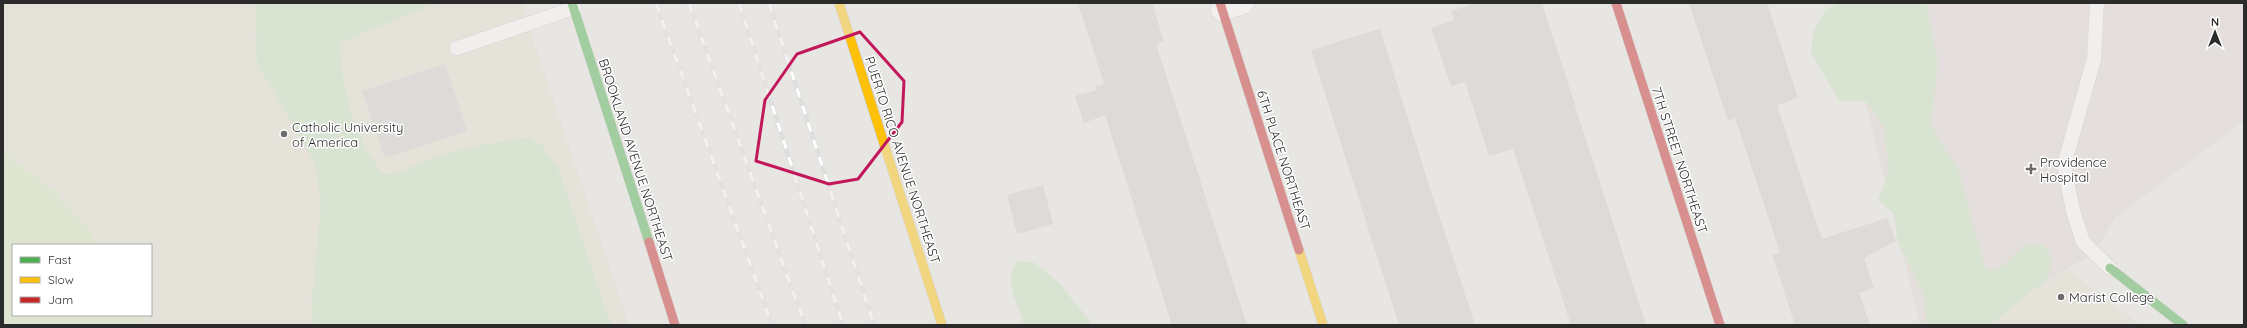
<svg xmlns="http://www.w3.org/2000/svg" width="2247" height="328" viewBox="0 0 2247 328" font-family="Quicksand,sans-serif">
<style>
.education{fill:#e2ded1;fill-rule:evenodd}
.medical{fill:#e1d7d4}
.green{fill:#c8e0be}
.pitch{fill:#d0e4bd}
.building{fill:#d0cecb}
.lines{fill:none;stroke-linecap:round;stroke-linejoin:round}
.lane-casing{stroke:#c2c2c1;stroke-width:15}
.street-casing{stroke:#c2c2c1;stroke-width:23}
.fast-casing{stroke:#c2c2c1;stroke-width:10}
.slow-casing{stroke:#c2c2c1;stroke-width:10}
.jam-casing{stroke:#c2c2c1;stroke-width:10}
.lane{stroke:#fcfbfb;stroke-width:14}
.street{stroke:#fcfbfb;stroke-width:22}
.fast{stroke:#4caf50;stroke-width:9}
.slow{stroke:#ffc107;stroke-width:9}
.jam{stroke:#c62828;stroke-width:9}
.rail-casing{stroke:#dededf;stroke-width:4.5}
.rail{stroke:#fff;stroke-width:3;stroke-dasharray:9;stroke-linecap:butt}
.marked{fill:none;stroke:#c2185b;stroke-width:3;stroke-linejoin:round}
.poi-dot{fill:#6d6c6b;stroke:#fff;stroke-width:1.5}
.labels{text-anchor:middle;stroke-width:3;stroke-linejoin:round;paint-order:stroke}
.poi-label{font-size:13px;fill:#2b2b2b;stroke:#fff;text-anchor:start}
.street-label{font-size:13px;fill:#2b2b2b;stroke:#fff}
</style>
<rect width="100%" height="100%" fill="#e8e6e2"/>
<g class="education">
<path d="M3 3H521L629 325H3ZM13 245H151V315H13Z"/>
<polygon points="2068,269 2140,325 1970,325"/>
</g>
<polygon class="medical" points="1841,3 2244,3 2244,121 2116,217 2094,253 1973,325 1920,325"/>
<g class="green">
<path d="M255 3H436L340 43C340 81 356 146 384 174 404 173 418 163 436 157 462 148 503 141 530 137L542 145 557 166 605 308 613 325H314L311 311 321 202 315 163 257 63Z"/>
<polygon points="1838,3 1926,3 1938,63 1931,125 1959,171 1985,267 1992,270 2001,267 2027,243 2044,245 2053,258 2047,279 1989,325 1927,325 1924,296 1897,240 1895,215 1878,200 1889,172 1884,128 1866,101 1839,101 1811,53 1814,29 1826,10"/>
<path d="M1018 261 1035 263 1059 283 1093 325H1019L1023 318C1015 300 1003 277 1018 261Z"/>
</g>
<polygon class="pitch" points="3,151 56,193 89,230 98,245 13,245 13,315 140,315 146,325 3,325"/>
<g class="building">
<polygon points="1078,3 1152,3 1164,42 1156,44 1247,325 1172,325 1105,115 1084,123 1075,96 1097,90 1095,86 1104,84"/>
<polygon points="1476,3 1542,3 1646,325 1571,325 1513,149 1489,156 1465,82 1451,86 1431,28 1454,20 1451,11"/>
<polygon points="1689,3 1767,3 1798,98 1777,105 1822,239 1887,218 1896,241 1864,258 1874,288 1859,293 1870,325 1795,325 1772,255 1780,252 1735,118 1728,121"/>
<polygon points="1380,29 1427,179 1475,325 1399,325 1311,50"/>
<polygon points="445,64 467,131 385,158 362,91"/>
<polygon points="1043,185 1053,224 1017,234 1007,195"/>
</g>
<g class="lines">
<g class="lane-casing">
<g id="lane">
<polyline points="2097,3 2094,59 2064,165 2073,211 2083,242 2110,268"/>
<polyline points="457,48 574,8"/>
</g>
</g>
<g class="street-casing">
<polyline id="street" points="1222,10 1243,3"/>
</g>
<g class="fast-casing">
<g id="fast">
<polyline points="572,3 649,242"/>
<polyline points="2110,268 2183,325"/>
</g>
</g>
<g class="slow-casing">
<g id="slow">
<polyline points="839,3 942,325"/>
<polyline points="1299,250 1323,325"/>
</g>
</g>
<g class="jam-casing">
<g id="jam">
<polyline points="1220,3 1299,250"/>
<polyline points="1616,3 1720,325"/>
<polyline points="649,242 675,325"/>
</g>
</g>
<use href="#lane" class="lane"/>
<use href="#street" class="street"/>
<use href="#fast" class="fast"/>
<use href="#slow" class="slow"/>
<use href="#jam" class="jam"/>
<g class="rail-casing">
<g id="rail">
<polyline points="656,3 772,325"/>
<polyline points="689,3 805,325"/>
<polyline points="739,3 843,325"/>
<polyline points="769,3 874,325"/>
</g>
</g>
<use href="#rail" class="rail"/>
</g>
<path d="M0 0H2247V328H0ZM860 32 904 81 902 122 858 179 829 184 756 161 765 100 797 54Z" fill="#e8e6e2" fill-opacity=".55" fill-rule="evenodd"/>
<path class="marked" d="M860 32 904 81 902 122 858 179 829 184 756 161 765 100 797 54Z"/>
<g class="poi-dot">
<circle cx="284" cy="134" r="4"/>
<path d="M2029 163h4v4h4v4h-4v4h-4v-4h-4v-4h4z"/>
<circle cx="2061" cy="297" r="4"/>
</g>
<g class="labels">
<g class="poi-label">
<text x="292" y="132">Catholic University<tspan x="292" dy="15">of America</tspan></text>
<text x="2040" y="167">Providence<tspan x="2040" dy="15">Hospital</tspan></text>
<text x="2069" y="302">Marist College</text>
</g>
<g class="street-label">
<text transform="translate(636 160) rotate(72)" y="5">BROOKLAND AVENUE NORTHEAST</text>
<text transform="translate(903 160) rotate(72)" y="5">PUERTO RICO AVENUE NORTHEAST</text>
<text transform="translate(1284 160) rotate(72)" y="5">6TH PLACE NORTHEAST</text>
<text transform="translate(1680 160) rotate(72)" y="5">7TH STREET NORTHEAST</text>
</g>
</g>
<rect width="2247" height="328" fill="none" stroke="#2b2b2b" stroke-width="8"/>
<rect x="12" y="244" width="140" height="72" fill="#ffffff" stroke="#aaaaaa"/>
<rect x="20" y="257" width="20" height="6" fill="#4caf50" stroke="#aaaaaa"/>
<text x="48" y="264" font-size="12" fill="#2b2b2b">Fast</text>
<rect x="20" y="277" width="20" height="6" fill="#ffc107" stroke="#aaaaaa"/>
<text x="48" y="284" font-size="12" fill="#2b2b2b">Slow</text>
<rect x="20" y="297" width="20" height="6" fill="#c62828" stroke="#aaaaaa"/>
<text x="48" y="304" font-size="12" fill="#2b2b2b">Jam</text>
<g transform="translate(2215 32)" stroke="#ffffff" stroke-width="3" paint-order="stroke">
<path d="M0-3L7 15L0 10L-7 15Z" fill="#2b2b2b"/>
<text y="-6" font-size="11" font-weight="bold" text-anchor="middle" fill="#2b2b2b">N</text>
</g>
</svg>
